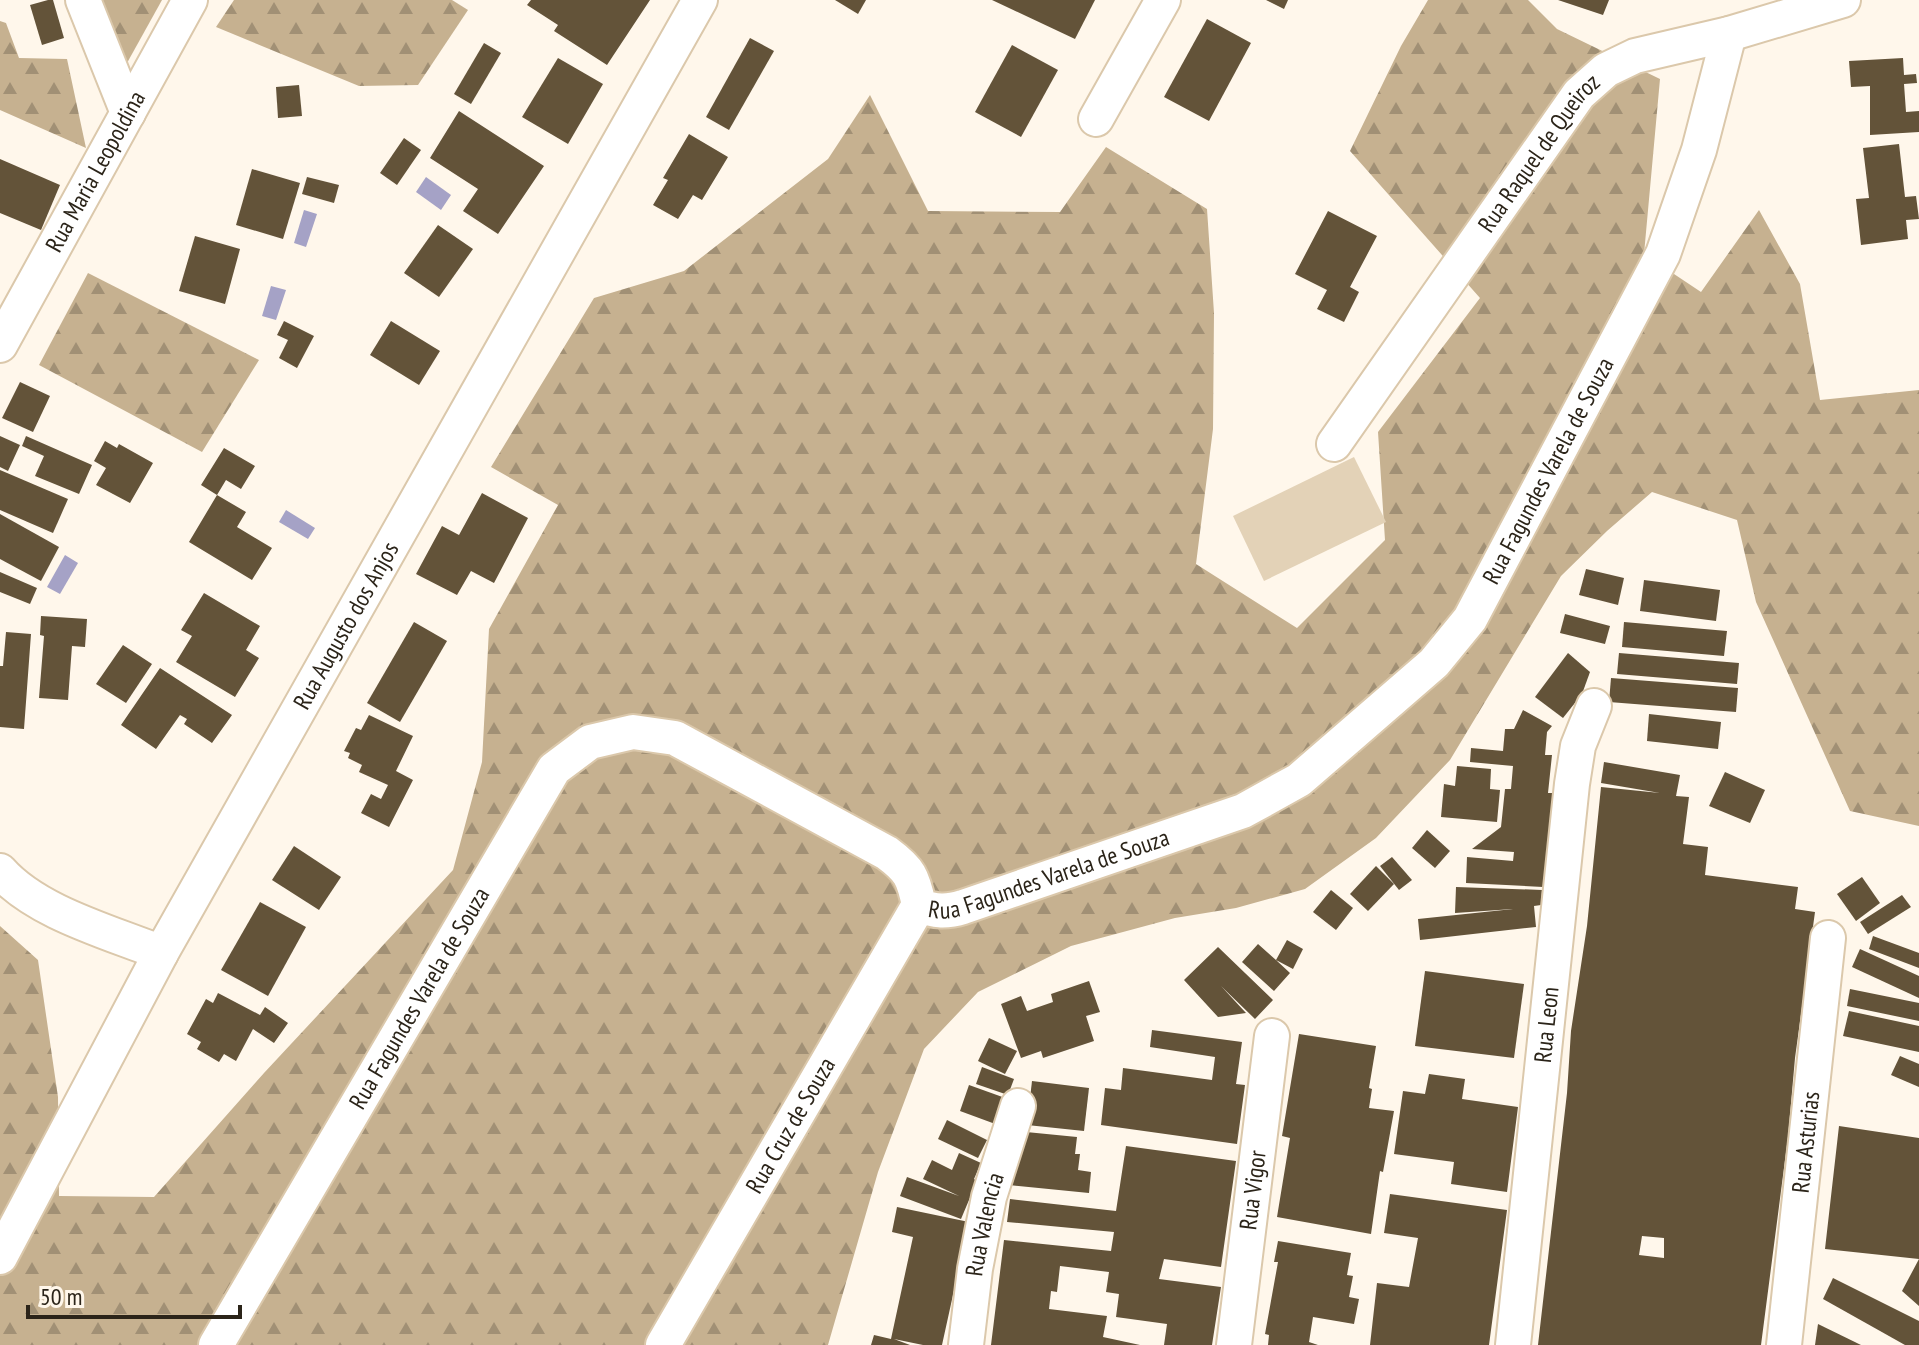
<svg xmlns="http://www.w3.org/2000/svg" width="1919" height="1345" viewBox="0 0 1919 1345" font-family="'PT Sans Narrow',sans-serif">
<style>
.forest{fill:url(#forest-firs)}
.pitch{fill:#e3d2b7}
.water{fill:#a5a2c6}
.building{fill:#635339;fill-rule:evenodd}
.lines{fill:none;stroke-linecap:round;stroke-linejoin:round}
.minor-casing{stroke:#dbc8ab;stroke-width:38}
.minor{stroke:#fff;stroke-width:34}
.labels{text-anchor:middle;stroke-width:8;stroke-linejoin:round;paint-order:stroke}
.street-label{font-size:24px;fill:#2b2419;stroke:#fff7eb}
</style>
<defs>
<pattern id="forest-firs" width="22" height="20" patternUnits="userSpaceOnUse" patternTransform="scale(2)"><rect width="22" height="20" fill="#c6b190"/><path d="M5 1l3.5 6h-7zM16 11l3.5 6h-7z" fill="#a19075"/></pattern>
</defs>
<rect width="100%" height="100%" fill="#fff7eb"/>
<g class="forest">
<polygon points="99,0 162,0 127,63"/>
<polygon points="234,0 452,0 468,10 418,85 359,86 216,27"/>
<polygon points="1428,0 1528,0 1557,29 1660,79 1644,254 1701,292 1759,210 1800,284 1820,400 1919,390 1919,826 1850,811 1756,602 1737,520 1652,492 1607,531 1561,576 1450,760 1376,838 1305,889 1236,908 1175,918 1071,946 978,992 924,1049 878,1172 828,1345 0,1345 0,926 38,960 58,1097 59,1196 154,1197 264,1073 453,870 482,762 489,629 558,505 491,467 594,298 684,271 828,159 870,95 928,211 1060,212 1106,147 1207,209 1214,313 1213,429 1196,564 1297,628 1385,540 1378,432 1480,298 1350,151 1401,46"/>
<polygon points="0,21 6,23 19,58 67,59 86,148 0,110"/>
<polygon points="88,273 259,360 202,452 39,365"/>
</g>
<polygon class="pitch" points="1354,457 1386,522 1264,581 1233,516"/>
<g class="water">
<polygon points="426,177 451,195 441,210 416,192"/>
<polygon points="304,210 317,214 306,247 294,243"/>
<polygon points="271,286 286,290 276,320 262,316"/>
<polygon points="286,510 315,528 308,539 279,522"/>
<polygon points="65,555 78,563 60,594 47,587"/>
</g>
<g class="building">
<polygon points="48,0 53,0 64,38 42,45 30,5"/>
<polygon points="531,0 650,0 607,65 554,31 558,25 527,5"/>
<polygon points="835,0 866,0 858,14"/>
<polygon points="992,0 1095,0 1075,39"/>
<polygon points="1266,0 1288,0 1284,9"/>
<polygon points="1558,0 1609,0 1603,15"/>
<polygon points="1207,19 1251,43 1209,121 1164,97"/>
<polygon points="750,38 774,51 729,130 706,117"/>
<polygon points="484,43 501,53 471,104 454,94"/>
<polygon points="1012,45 1058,70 1021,137 975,112"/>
<polygon points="558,58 603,84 568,144 522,117"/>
<polygon points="1903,58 1904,75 1916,74 1917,83 1904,84 1906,112 1919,111 1919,132 1870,135 1870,86 1851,87 1849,61"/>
<polygon points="299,85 302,116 278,118 276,87"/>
<polygon points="459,111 544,166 498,234 463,211 478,189 430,158"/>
<polygon points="689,134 728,157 702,200 693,195 678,219 653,205 668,180 663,178"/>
<polygon points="404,138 421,150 397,185 380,173"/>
<polygon points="1899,144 1905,197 1916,196 1919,219 1906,220 1908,239 1861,245 1856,199 1869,198 1863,148"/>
<polygon points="0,159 60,185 41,230 0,213"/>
<polygon points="252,169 300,183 283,239 236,225"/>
<polygon points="307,177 339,185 334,203 302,194"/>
<polygon points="1328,211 1377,236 1350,287 1359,292 1344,322 1317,309 1327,290 1295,274"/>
<polygon points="438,225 473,249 439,297 404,273"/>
<polygon points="195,236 240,249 225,304 179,291"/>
<polygon points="284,321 314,336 297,368 279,358 288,340 277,335"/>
<polygon points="391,321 440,351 419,385 370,355"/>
<polygon points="20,382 50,396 33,432 2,418"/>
<polygon points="0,436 20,445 8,471 0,467"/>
<polygon points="26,436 92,465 79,494 35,476 44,456 22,446"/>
<polygon points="105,441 117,448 119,444 153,463 130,503 96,485 106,468 94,461"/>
<polygon points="224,448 255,466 241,489 226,480 217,495 201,485"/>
<polygon points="0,470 68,499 53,533 0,510"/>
<polygon points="482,493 528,518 494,583 471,571 457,595 416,574 442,526 459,535"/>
<polygon points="217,495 246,512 237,527 272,548 252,580 189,542"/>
<polygon points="0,514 59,547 41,581 0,559"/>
<polygon points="1586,569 1624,578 1618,605 1579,595"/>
<polygon points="0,572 37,588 30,604 0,592"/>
<polygon points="1644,580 1720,590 1716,621 1640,611"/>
<polygon points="204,593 260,626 246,650 259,658 235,697 176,662 192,636 181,630"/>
<polygon points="1565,614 1610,626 1605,644 1560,633"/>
<polygon points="41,616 87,619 85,647 72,646 68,700 39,698 44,636 40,635"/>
<polygon points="414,622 447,641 400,722 367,703"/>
<polygon points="1624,622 1727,631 1724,656 1622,647"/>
<polygon points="6,632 31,634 24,729 0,727 0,666 3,666"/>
<polygon points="123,645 152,664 126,703 96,684"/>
<polygon points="1568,653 1590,672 1582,694 1563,718 1535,697"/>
<polygon points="1619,653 1739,663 1737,684 1617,674"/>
<polygon points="160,668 232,715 212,743 184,724 187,719 180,715 156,749 121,725"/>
<polygon points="1611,678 1738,688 1736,712 1609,702"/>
<polygon points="1523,710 1552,726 1547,732 1545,755 1552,755 1548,793 1553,793 1543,887 1466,883 1467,857 1513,861 1514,852 1472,849 1501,827 1505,789 1511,789 1513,766 1470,762 1471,748 1503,751 1505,729 1514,729"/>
<polygon points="1649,714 1721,722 1718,749 1647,741"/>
<polygon points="369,715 413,736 396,771 413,780 389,827 361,813 371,794 381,799 388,785 359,772 362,765 348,758 350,753 344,751 356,728 361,730"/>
<path d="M1604 762 1680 775 1676 796 1689 797 1683 844 1708 847 1705 875 1798 887 1795 909 1815 912 1795 1058 1788 1137 1761 1345H1538L1567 1093 1571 1031 1587 926 1601 787 1660 793 1601 783ZM1642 1236 1664 1238V1258L1639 1255Z"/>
<polygon points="1457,766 1491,769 1490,789 1500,790 1497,822 1441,817 1444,784 1455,786"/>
<polygon points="1725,772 1765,790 1750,823 1709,806"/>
<polygon points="1427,830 1450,851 1435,868 1412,848"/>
<polygon points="294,846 341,877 319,910 272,880"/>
<polygon points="1392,857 1412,880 1399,890 1380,866"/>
<polygon points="1376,866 1394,884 1368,911 1350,894"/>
<polygon points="1862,877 1880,903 1856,921 1837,894"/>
<polygon points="1456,887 1542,890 1541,905 1534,906 1536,927 1420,940 1418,919 1513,909 1455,913"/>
<polygon points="1331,890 1353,908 1336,930 1313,912"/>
<polygon points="1902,895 1911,907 1868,934 1860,922"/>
<polygon points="260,902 306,927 268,996 221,970"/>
<polygon points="1873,936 1919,953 1919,968 1869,949"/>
<polygon points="1287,940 1303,949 1293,969 1276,960 1290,973 1274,991 1242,962 1258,944 1276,960"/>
<polygon points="1218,947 1273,1000 1255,1019 1221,986 1246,1013 1218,1017 1184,980"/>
<polygon points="1860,949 1919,976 1919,998 1852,967"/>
<polygon points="1425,971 1524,984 1514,1058 1415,1046"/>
<polygon points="1089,981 1100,1012 1086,1016 1094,1041 1043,1058 1041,1051 1021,1058 1001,1004 1021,996 1027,1011 1053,1002 1051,994"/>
<polygon points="1850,989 1919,1003 1919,1021 1847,1006"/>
<polygon points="218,993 260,1015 265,1007 288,1023 274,1043 253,1029 236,1061 224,1054 219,1062 197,1049 201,1042 187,1034 206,999 213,1003"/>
<polygon points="1849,1011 1919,1026 1919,1052 1843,1036"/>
<polygon points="1152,1030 1242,1042 1236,1084 1245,1085 1237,1144 1101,1125 1105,1088 1121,1090 1123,1068 1212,1080 1215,1057 1150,1047"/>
<polygon points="1299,1034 1376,1046 1369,1088 1372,1089 1369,1108 1394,1111 1383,1172 1380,1171 1371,1234 1277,1217 1290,1138 1282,1136"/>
<polygon points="989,1038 1017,1051 1005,1074 978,1061"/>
<polygon points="1900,1056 1919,1064 1919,1087 1891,1075"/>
<polygon points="982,1067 1014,1079 1008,1095 976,1084"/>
<polygon points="1429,1074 1465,1079 1462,1099 1518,1107 1507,1192 1451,1184 1454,1162 1394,1154 1403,1091 1425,1094"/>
<polygon points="1032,1081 1089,1088 1084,1131 1027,1125"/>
<polygon points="969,1085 1008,1099 998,1125 960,1111"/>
<polygon points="947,1120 987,1140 978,1158 938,1139"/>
<polygon points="1839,1126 1919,1138 1919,1306 1902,1291 1919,1259 1825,1249"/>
<polygon points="1015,1131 1077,1137 1075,1154 1080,1154 1078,1170 1091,1172 1089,1193 1009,1185"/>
<polygon points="1126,1146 1236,1161 1221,1267 1164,1259 1159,1279 1221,1287 1212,1345 1164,1345 1167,1324 1116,1317 1119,1294 1106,1292 1109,1272 1060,1266 1057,1292 1051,1291 1049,1309 1107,1316 1103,1337 1140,1345 991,1345 1004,1240 1111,1251 1114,1232 1007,1222 1010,1199 1116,1211"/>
<polygon points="959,1153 981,1163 974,1179 977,1181 961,1219 900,1196 907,1177 959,1196 923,1179 932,1160 952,1170"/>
<polygon points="1390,1194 1507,1210 1489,1345 1370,1345 1377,1283 1409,1287 1418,1238 1384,1233"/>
<polygon points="897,1207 969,1222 942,1345 923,1345 894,1339 910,1345 871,1345 874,1335 891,1339 913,1237 892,1232"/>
<polygon points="1278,1241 1351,1253 1347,1275 1353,1276 1349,1297 1359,1299 1354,1324 1313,1317 1309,1342 1318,1345 1268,1345 1269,1335 1265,1334 1278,1262 1274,1262"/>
<polygon points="1833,1278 1919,1321 1919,1345 1905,1345 1823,1299"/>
<polygon points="1818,1324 1861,1345 1815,1345"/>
</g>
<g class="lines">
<g class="minor-casing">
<g id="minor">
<polyline points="83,0 128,113"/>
<polyline points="1096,119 1163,0"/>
<path id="s1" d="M0 345 190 0"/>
<path id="s2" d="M1334 444 1579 94 1606 70 1635 56 1729 34 1843 0"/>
<path d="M0 871C37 913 110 932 161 953"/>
<path id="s3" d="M0 1257 161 953 700 0"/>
<path id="s4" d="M216 1345 554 769 590 742 633 732 675 738 887 853C910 870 913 877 919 905 935 912 947 912 963 907L1243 811 1299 780 1434 663 1470 619 1663 254 1699 150 1729 34"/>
<path id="s5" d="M663 1345 919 905"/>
<path id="s6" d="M966 1345 975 1269 989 1197 1018 1106"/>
<path id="s7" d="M1234 1345 1272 1036"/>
<path id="s8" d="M1513 1345 1572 784 1578 746 1594 706"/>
<path id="s9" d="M1784 1345 1828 938"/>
</g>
</g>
<use href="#minor" class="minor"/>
</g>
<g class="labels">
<g class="street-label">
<text dy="8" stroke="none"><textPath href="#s2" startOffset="356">Rua Raquel de Queiroz</textPath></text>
<text dy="8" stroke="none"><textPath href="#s1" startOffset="198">Rua Maria Leopoldina</textPath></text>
<text dy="8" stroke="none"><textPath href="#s4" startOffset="1912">Rua Fagundes Varela de Souza</textPath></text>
<text dy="8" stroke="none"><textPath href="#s3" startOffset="720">Rua Augusto dos Anjos</textPath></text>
<text dy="8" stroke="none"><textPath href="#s4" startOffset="1240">Rua Fagundes Varela de Souza</textPath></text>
<text dy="8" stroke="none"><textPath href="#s4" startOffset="402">Rua Fagundes Varela de Souza</textPath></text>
<text dy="8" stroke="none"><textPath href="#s8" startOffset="322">Rua Leon</textPath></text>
<text dy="8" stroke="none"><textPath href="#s5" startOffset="254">Rua Cruz de Souza</textPath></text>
<text dy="8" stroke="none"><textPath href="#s9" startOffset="204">Rua Asturias</textPath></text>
<text dy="8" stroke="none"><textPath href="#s7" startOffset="156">Rua Vigor</textPath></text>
<text dy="8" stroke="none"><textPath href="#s6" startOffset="122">Rua Valencia</textPath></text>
</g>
</g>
<path d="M28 1305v12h212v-12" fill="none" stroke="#2b2419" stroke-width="4"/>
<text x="40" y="1305" font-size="24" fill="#2b2419" stroke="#fff7eb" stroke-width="6" paint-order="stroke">50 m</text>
</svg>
